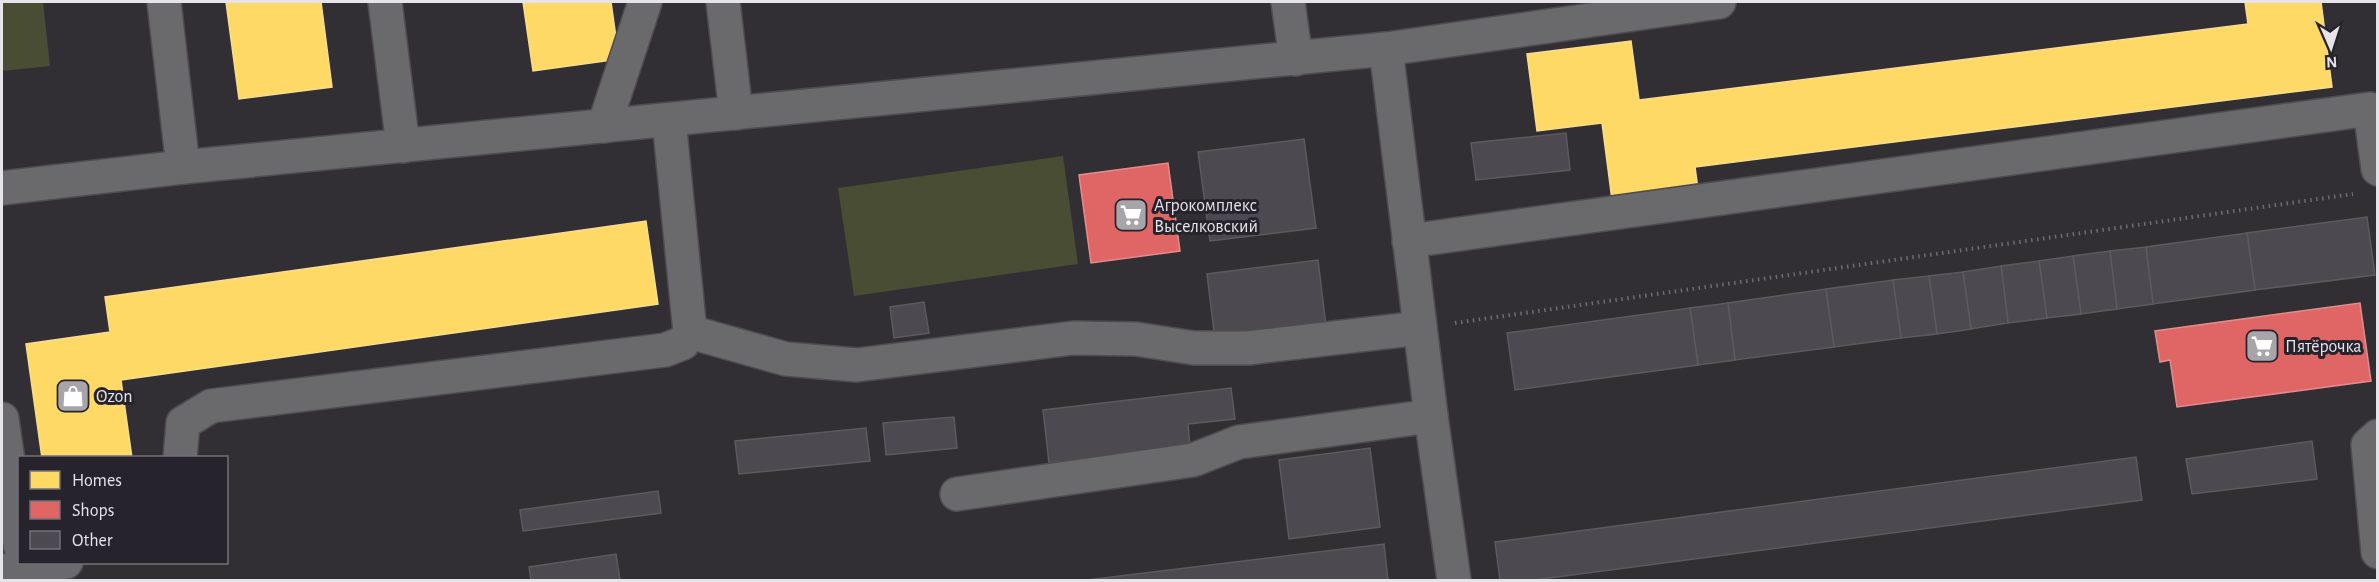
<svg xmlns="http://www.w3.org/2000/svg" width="2379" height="582" viewBox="0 0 2379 582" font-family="'Alegreya Sans',sans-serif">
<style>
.green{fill:#484d33}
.homes{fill:#ffd966;stroke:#f8dc8d;stroke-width:1.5}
.shops{fill:#e06666;stroke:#e28c8d;stroke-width:1.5}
.building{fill:#4c4951;stroke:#5c5a5e;stroke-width:1.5}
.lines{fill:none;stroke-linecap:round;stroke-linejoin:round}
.minor-casing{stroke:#4f4c51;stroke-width:36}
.path{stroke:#6e6c70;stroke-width:4;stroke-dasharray:1.5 4.5;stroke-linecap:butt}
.minor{stroke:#6a696c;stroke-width:33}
.labels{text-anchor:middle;stroke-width:6;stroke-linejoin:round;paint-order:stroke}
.poi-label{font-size:18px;fill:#e6e3e9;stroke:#27232c;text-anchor:start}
</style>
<rect width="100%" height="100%" fill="#312f34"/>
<g class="green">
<polygon points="2,2 43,2 50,66 2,71"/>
<polygon points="1063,156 1078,264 854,296 838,188"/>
</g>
<g class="homes">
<polygon points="226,2 321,2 332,87 239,99"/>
<polygon points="523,2 611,2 619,59 533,71"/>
<polygon points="2245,2 2321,2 2332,87 1695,167 1698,189 1612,200 1602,123 1537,131 1527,54 1631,41 1639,100 2248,24"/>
<polygon points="646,221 658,304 121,380 132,458 42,458 26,344 110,332 105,297"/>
</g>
<g class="shops">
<polygon points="1168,163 1180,251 1091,263 1079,175"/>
<polygon points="2360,303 2371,381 2177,407 2170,360 2160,362 2155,331"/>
</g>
<g class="building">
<polygon points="1566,133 1570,170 1476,180 1471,143"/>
<polygon points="1304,139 1316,228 1210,241 1198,152"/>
<polygon points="2367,217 2375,275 2255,290 2247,233"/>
<polygon points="2247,233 2255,290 2153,304 2146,247"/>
<polygon points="2146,247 2153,304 2117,309 2110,251"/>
<polygon points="2110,251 2117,309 2081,314 2073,256"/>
<polygon points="2073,256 2081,314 2047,318 2039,261"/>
<polygon points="1318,260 1326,326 1215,340 1207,274"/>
<polygon points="2039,261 2047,318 2008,323 2001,266"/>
<polygon points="2001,266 2008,323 1971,329 1963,272"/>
<polygon points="1963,272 1971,329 1937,334 1929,276"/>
<polygon points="1929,276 1937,334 1901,338 1893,280"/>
<polygon points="1893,280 1901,338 1834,347 1826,289"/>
<polygon points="1826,289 1834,347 1735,360 1728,303"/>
<polygon points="924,302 929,333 894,338 890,307"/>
<polygon points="1728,303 1735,360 1698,365 1690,308"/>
<polygon points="1690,308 1698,365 1515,390 1507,333"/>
<polygon points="1231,388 1235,419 1188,424 1190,447 1049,463 1043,410"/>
<polygon points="954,417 957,448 886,455 883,423"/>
<polygon points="866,428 870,461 739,474 735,441"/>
<polygon points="2312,441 2317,479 2192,494 2186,459"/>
<polygon points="1370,448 1380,527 1289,539 1279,460"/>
<polygon points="2136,457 2142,500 1534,580 1500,580 1495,542"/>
<polygon points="658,491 661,513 523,531 520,510"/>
<polygon points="1384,544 1388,580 1087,580"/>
<polygon points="616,554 620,580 531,580 529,567"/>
</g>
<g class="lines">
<g class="minor-casing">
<g id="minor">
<polyline points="164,2 183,167"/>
<polyline points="385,2 403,146"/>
<polyline points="723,2 736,113"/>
<polyline points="1288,2 1296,59"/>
<polyline points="1386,49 1719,2"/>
<polyline points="604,126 645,2"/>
<polyline points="2,188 183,167 1386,49 1431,416 1454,580"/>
<polyline points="1409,241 2370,109 2378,169"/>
<polyline points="690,332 786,359 857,365 1073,338 1136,339 1194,348 1248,348 1420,328"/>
<polyline points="2,419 20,545"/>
<polyline points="2378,436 2368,445 2378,552"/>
<polyline points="180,458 183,423 211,406 665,350 683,343 690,332 669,120"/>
<polyline points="957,494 1193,460 1239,442 1431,416"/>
<polyline points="2,571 66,562"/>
</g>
</g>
<polyline class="path" points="1455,323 2353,194"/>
<use href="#minor" class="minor"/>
</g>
<defs>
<g id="supermarket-square" transform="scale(1.725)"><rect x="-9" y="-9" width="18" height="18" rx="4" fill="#a7a4aa" stroke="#27232c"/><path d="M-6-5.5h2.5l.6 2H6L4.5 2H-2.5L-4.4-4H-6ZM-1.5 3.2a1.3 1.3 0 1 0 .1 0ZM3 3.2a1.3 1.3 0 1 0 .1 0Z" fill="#fff"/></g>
<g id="shop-square" transform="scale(1.725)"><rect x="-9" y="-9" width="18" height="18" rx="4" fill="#a7a4aa" stroke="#27232c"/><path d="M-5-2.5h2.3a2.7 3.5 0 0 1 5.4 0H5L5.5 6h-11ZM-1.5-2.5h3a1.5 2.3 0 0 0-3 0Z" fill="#fff"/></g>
</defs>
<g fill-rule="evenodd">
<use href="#supermarket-square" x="1131" y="215"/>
<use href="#supermarket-square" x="2262" y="346"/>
<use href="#shop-square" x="73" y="396"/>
</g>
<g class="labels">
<g class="poi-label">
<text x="1154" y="211">Агрокомплекс<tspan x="1154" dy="21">Выселковский</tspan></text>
<text x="2285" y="352">Пятёрочка</text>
<text x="96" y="402">Ozon</text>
</g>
</g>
<rect width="2379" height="582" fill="none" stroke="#e6e3e9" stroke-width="6"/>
<rect x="18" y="456" width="210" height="108" fill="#27232c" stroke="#737078" stroke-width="1.5"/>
<rect x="30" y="471" width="30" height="18" fill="#ffd966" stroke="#737078" stroke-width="1.5"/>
<text x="72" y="486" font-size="18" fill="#e6e3e9">Homes</text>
<rect x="30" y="501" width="30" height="18" fill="#e06666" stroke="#737078" stroke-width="1.5"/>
<text x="72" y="516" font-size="18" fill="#e6e3e9">Shops</text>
<rect x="30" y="531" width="30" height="18" fill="#4c4951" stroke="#737078" stroke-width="1.5"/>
<text x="72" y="546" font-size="18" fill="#e6e3e9">Other</text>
<g transform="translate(2331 48) rotate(177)" stroke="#27232c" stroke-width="4.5" paint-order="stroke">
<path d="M0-4.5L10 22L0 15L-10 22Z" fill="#e6e3e9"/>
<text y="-9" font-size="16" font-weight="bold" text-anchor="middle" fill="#e6e3e9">N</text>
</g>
</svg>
